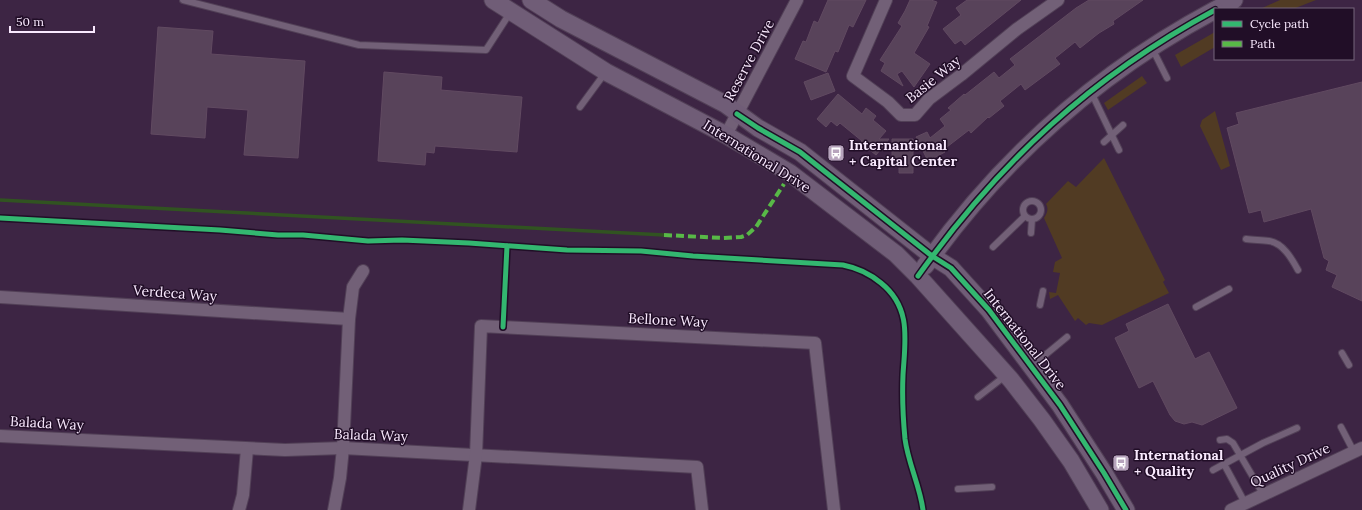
<svg xmlns="http://www.w3.org/2000/svg" width="1362" height="510" viewBox="0 0 1362 510" font-family="Lora,serif">
<style>
.green{fill:#513b23}
.lines{fill:none;stroke-linecap:round;stroke-linejoin:round}
.stream{stroke:#315321;stroke-width:3.5}
.building{fill:#58435a;stroke:#614a61}
.lane-casing{stroke:#524057;stroke-width:8}
.street-casing{stroke:#524057;stroke-width:14}
.secondary-casing{stroke:#524057;stroke-width:19}
.lane{stroke:#726077;stroke-width:6}
.street{stroke:#726077;stroke-width:12}
.secondary{stroke:#705d77;stroke-width:17}
.quiet{stroke:#58b947;stroke-width:4;stroke-dasharray:8 4;stroke-linecap:butt}
.cycleway-casing{stroke:#210e27;stroke-width:8}
.cycleway{stroke:#33b770;stroke-width:5}
.labels{text-anchor:middle;stroke-width:3;stroke-linejoin:round;paint-order:stroke}
.street-label{font-size:14px;fill:#f9e9fe;stroke:#210e27}
.poi-label{font-size:14px;font-weight:bold;fill:#f9e9fe;stroke:#210e27;text-anchor:start}
</style>
<rect width="100%" height="100%" fill="#3d2544"/>
<g class="green">
<polygon points="1280,0 1316,0 1293,9 1260,9"/>
<polygon points="1215,32 1215,47 1181,67 1175,55"/>
<polygon points="1142,76 1147,83 1108,110 1104,103"/>
<polygon points="1215,111 1230,166 1221,170 1200,126 1202,120"/>
<path d="M1104 158 1165 280 1163 282 1169 293 1106 323 1102 325 1089 323 1086 325 1078 318 1075 321 1058 295 1050 299 1049 292 1056 293 1060 273 1053 272 1055 262 1062 258 1044 218C1047 213 1049 209 1046 204L1068 181 1076 187Z"/>
</g>
<g class="lines">
<polyline class="stream" points="0,200 664,235"/>
</g>
<g class="building">
<polygon points="828,0 866,0 853,27 849,25 838,52 835,51 826,72 795,59 803,41 806,42 814,21 818,23"/>
<polygon points="910,0 931,0 937,2 927,26 929,27 914,53 930,64 914,87 902,71 897,74 903,86 881,71 885,63 880,60 902,26 898,23 905,11"/>
<polygon points="967,0 1021,0 965,45 961,40 955,44 943,29 961,15 956,8"/>
<polygon points="1089,0 1143,0 1113,21 1114,24 1099,33 1080,48 1075,42 1055,58 1060,64 1025,90 1021,84 1000,101 1004,106 989,118 988,117 971,133 969,130 943,150 945,152 928,161 916,137 927,132 930,138 945,126 940,119 951,110 948,108 964,94 965,95 994,72 999,78 1015,65 1010,59 1076,8"/>
<polygon points="158,27 213,31 211,54 305,61 298,158 244,155 248,110 207,107 205,138 151,134"/>
<polygon points="384,72 442,77 441,90 522,97 517,152 435,146 434,153 426,152 425,165 378,161"/>
<polygon points="828,73 835,91 811,100 804,82"/>
<polygon points="1362,82 1362,301 1332,287 1337,275 1326,270 1329,261 1324,258 1311,209 1264,222 1261,210 1249,213 1227,128 1239,124 1236,113"/>
<polygon points="838,94 862,114 866,108 876,116 873,120 886,131 879,139 889,139 876,155 861,143 862,141 840,123 837,126 831,121 826,127 817,119"/>
<polygon points="892,139 913,139 913,173 899,173 899,166 892,166"/>
<polygon points="1168,304 1195,359 1209,352 1237,408 1202,425 1192,422 1184,424 1175,421 1170,415 1153,381 1139,388 1115,338 1129,331 1126,324"/>
</g>
<g class="lines">
<g class="lane-casing">
<g id="lane">
<polyline points="183,0 359,45 486,50 510,13"/>
<polyline points="1152,48 1167,78"/>
<polyline points="1091,92 1119,150"/>
<polyline points="580,107 605,73"/>
<polyline points="1104,142 1123,125"/>
<circle cx="1032" cy="210" r="9"/>
<polyline points="1031,233 1032,219"/>
<path d="M1246 239C1253 240 1261 240 1269 241 1283 243 1292 259 1298 270"/>
<polyline points="993,247 1025,216"/>
<polyline points="1040,305 1043,291"/>
<polyline points="1196,307 1229,289"/>
<polyline points="1342,353 1349,365"/>
<polyline points="1033,365 1067,337"/>
<polyline points="978,397 1005,376"/>
<polyline points="1341,427 1354,452"/>
<polyline points="1220,440 1227,439 1233,443 1263,494"/>
<polyline points="1224,464 1245,503"/>
<polyline points="1213,470 1263,443 1297,428"/>
<polyline points="958,489 992,487"/>
</g>
</g>
<g class="street-casing">
<g id="street">
<polyline points="886,0 853,76 888,102 901,115 915,115 929,99 961,75 1017,29 1058,0"/>
<polyline points="726,135 797,0"/>
<polyline points="0,297 349,319"/>
<polyline points="0,436 285,450 343,448 697,467 702,510"/>
<polyline points="239,510 243,495 247,449"/>
<polyline points="334,510 340,478 343,448 349,319 353,287 363,271"/>
<polyline points="469,510 476,455 481,326 815,343 834,510"/>
<polyline points="1231,510 1362,448"/>
</g>
</g>
<g class="secondary-casing">
<g id="secondary">
<polyline points="493,0 606,72 726,135 790,173 896,254 918,276 1011,380 1042,420 1071,461 1100,510"/>
<polyline points="531,0 561,19 725,104 758,128 800,152 932,256 951,268 989,310 1060,405 1104,473 1126,510"/>
<polyline points="1217,9 1234,0"/>
<path d="M925 266C1001 159 1099 72 1215 10"/>
</g>
</g>
<use href="#lane" class="lane"/>
<use href="#street" class="street"/>
<use href="#secondary" class="secondary"/>
<polyline class="quiet" points="664,235 723,238 741,237 747,235 756,227 784,184"/>
<g class="cycleway-casing">
<g id="cycleway">
<polyline points="737,114 758,128 800,152 932,256 951,268 989,310 1060,405 1104,473 1126,510"/>
<path d="M0 218 220 230 278 235H303L368 241 402 240 469 243 567 250 641 251 693 256 843 265C858 268 869 273 881 283 912 308 905 340 903 375 902 397 903 418 905 439 908 463 920 486 923 510"/>
<path d="M918 276C1000 161 1091 77 1215 10"/>
<polyline points="503,327 507,246"/>
</g>
</g>
<use href="#cycleway" class="cycleway"/>
</g>
<defs>
<g id="bus-square" transform="scale(0.9)"><rect x="-9" y="-9" width="18" height="18" rx="4" fill="#b7a4bd" stroke="#210e27"/><path d="M-5-6H5V4H4V6H2V4H-2V6H-4V4H-5ZM-3.5-4V0h7V-4ZM-3.5 1.2v1.5H-2V1.2ZM2 1.2v1.5H3.5V1.2Z" fill="#fff"/></g>
</defs>
<g fill-rule="evenodd">
<use href="#bus-square" x="836" y="153"/>
<use href="#bus-square" x="1121" y="463"/>
</g>
<g class="labels">
<g class="street-label">
<text transform="translate(749 60) rotate(-62)" y="5">Reserve Drive</text>
<text transform="translate(933 79) rotate(-39)" y="5">Basie Way</text>
<text transform="translate(757 156) rotate(32)" y="5">International Drive</text>
<text transform="translate(175 293) rotate(4)" y="5">Verdeca Way</text>
<text transform="translate(668 320) rotate(3)" y="5">Bellone Way</text>
<text transform="translate(1025 339) rotate(52)" y="5">International Drive</text>
<text transform="translate(47 423) rotate(3)" y="5">Balada Way</text>
<text transform="translate(371 435) rotate(2)" y="5">Balada Way</text>
<text transform="translate(1290 465) rotate(-25)" y="5">Quality Drive</text>
</g>
<g class="poi-label">
<text x="849" y="150">Internantional<tspan x="849" dy="16">+ Capital Center</tspan></text>
<text x="1134" y="460">International<tspan x="1134" dy="16">+ Quality</tspan></text>
</g>
</g>
<rect x="1214" y="8" width="140" height="52" fill="#210e27" stroke="#77667d"/>
<rect x="1222" y="21" width="20" height="6" fill="#33b770" stroke="#77667d"/>
<text x="1250" y="28" font-size="12" fill="#f9e9fe">Cycle path</text>
<rect x="1222" y="41" width="20" height="6" fill="#58b947" stroke="#77667d"/>
<text x="1250" y="48" font-size="12" fill="#f9e9fe">Path</text>
<path d="M10 26v6h84v-6" fill="none" stroke="#f9e9fe" stroke-width="2"/>
<text x="16" y="26" font-size="12" fill="#f9e9fe" stroke="#210e27" stroke-width="3" paint-order="stroke">50 m</text>
</svg>
